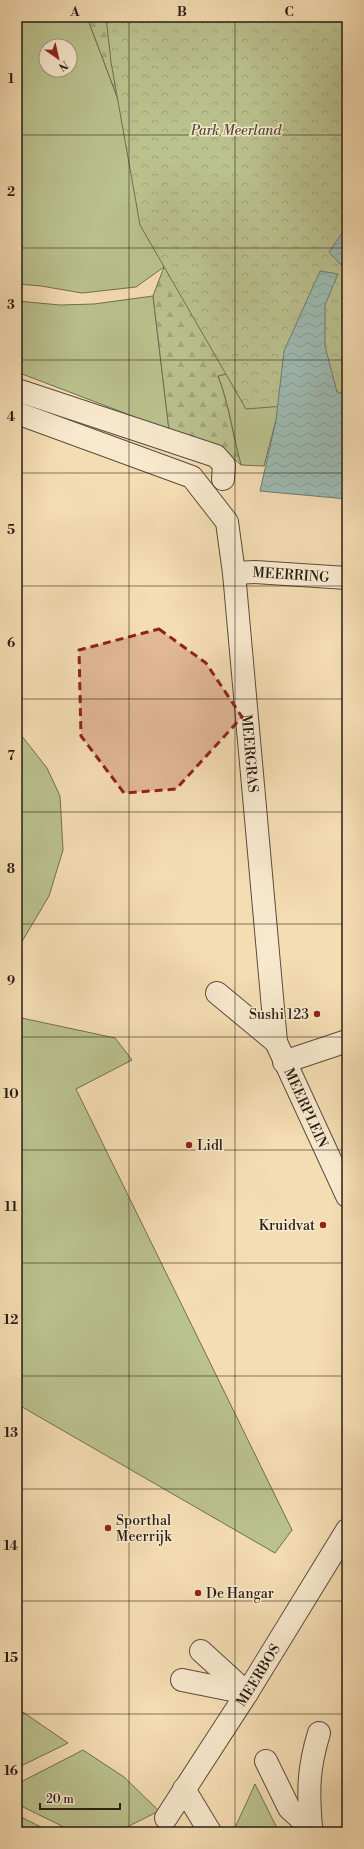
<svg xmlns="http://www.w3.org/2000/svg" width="364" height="1849" viewBox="0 0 364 1849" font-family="'Libre Bodoni',serif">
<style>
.grass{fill:#bac28e;stroke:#706f51;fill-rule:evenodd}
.forest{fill:url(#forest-firs);stroke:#706f51}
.park{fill:url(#park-crowns);stroke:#706f51}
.water{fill:url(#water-waves);stroke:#6d7b73}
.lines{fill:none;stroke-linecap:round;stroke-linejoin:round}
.street-casing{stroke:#5a4c3c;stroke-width:24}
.street{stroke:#f8e9ce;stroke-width:22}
.marked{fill:#8f2418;fill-opacity:0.2;stroke:#8f2418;stroke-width:3;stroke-dasharray:8 5;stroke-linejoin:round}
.grid{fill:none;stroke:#261c14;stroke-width:1;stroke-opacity:0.55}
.poi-dot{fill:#8f2418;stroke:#f8e9ce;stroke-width:1.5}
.labels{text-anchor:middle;stroke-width:3;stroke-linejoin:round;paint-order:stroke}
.park-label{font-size:14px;font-style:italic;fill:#524e39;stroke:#f8e9ce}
.street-label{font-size:14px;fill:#261c14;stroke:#f8e9ce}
.poi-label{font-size:14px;fill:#261c14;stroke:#f8e9ce;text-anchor:start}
.neatline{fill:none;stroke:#261c14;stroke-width:1.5}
.grid-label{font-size:13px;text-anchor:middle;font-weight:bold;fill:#261c14}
</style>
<defs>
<pattern id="forest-firs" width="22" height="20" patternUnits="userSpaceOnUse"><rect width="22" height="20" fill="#bac28e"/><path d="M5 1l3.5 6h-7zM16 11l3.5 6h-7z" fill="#a0a67a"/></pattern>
<pattern id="park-crowns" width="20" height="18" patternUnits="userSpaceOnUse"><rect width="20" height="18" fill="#bac28e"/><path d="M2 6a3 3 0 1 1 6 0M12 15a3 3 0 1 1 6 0" fill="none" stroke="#a0a67a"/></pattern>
<pattern id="water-waves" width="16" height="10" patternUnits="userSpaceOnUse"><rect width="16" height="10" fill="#9dbbb3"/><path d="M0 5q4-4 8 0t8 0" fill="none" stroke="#87a099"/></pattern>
</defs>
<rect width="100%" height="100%" fill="#f5ddb3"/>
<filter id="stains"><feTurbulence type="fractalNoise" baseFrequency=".005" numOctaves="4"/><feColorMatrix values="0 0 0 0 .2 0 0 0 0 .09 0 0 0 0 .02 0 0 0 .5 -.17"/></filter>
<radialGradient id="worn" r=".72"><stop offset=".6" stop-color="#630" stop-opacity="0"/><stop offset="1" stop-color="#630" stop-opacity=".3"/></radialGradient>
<g class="grass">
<path d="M17 17H87L142 163 164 267 136 287 82 293 41 286 17 284ZM46 46H70V70H46Z"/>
<path d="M320 271 276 420 264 466 241 465C233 436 229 404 218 376L242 370Z"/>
<polygon points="153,296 169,430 17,372 17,301 60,305 94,304"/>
<polygon points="17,730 47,768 60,796 63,850 49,896 17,950"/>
<polygon points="17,1017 115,1038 132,1060 76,1089 292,1530 275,1553 17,1404"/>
<polygon points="17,1708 68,1743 17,1768"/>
<polygon points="83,1750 124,1777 159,1811 117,1832 74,1832 17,1804 17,1784"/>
<polygon points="255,1784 279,1832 233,1832"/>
<polygon points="17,1815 51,1832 27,1832 17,1827"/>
<polygon points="172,1825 180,1832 159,1832"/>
</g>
<g class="forest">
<polygon points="87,17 115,17 142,163"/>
<path d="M164 267 242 370 218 376C229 405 233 436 241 465L224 450 169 430 153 296Z"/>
</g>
<polygon class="park" points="106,17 347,17 347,401 246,409 140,225 111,62"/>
<g class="water">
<polygon points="347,226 347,258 341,265 329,252"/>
<polygon points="320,271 338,274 325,305 325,346 337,392 347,393 347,499 260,491 276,420 284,351"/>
</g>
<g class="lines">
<g class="street-casing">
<g id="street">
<polyline points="17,390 216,456 224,465 223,479"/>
<path id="s1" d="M17 413 192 477 227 522 234 573 276 1042 347 1196"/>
<path id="s2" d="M234 573 255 572 347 578"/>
<polyline points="217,993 276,1042"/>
<polyline points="284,1062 347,1041"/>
<polyline points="201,1651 247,1693"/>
<polyline points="182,1680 247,1693"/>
<polyline points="266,1761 289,1808 311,1828"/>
<polyline points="184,1789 210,1832"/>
<path id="s3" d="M166 1818 247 1693 347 1530"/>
<path d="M313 1832 311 1828C308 1791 308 1769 319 1733"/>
</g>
</g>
<use href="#street" class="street"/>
</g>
<path class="marked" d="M159 629 206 663 242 717 176 789 124 793 81 736 79 650Z"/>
<path class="grid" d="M129 17V1832M235 17V1832M17 135H347M17 248H347M17 360H347M17 473H347M17 586H347M17 699H347M17 812H347M17 924H347M17 1037H347M17 1150H347M17 1263H347M17 1376H347M17 1489H347M17 1601H347M17 1714H347"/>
<g class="poi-dot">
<circle cx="317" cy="1014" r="4"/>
<circle cx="189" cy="1145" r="4"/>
<circle cx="323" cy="1225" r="4"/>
<circle cx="108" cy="1528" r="4"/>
<circle cx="198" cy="1593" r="4"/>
</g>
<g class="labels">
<g class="park-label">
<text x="236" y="135">Park Meerland</text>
</g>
<g class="street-label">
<text dy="5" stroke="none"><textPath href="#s2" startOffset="57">MEERRING</textPath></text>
<text dy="5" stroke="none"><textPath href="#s1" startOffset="476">MEERGRAS</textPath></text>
<text dy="5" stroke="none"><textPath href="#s1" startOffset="838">MEERPLEIN</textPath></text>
<text dy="5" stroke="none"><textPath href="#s3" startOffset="170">MEERBOS</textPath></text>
</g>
<g class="poi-label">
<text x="309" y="1019" text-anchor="end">Sushi 123</text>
<text x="197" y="1150">Lidl</text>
<text x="315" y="1230" text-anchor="end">Kruidvat</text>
<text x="116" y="1525">Sporthal<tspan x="116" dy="16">Meerrijk</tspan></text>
<text x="206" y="1598">De Hangar</text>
</g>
</g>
<rect width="364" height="1849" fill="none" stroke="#f5ddb3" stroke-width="44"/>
<g transform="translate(58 58) rotate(146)"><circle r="19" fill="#f8e9ce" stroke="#a49784"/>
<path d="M0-3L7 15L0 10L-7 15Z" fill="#8f2418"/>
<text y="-6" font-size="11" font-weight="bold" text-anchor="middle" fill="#261c14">N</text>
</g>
<path d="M40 1803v6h80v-6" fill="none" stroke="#261c14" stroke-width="2"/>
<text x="46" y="1803" font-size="12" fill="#261c14" stroke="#f8e9ce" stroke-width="3" paint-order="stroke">20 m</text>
<rect x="22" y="22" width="320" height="1805" class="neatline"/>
<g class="grid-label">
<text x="75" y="16">A</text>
<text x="182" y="16">B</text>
<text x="289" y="16">C</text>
<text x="11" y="83">1</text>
<text x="11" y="196">2</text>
<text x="11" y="309">3</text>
<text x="11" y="421">4</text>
<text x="11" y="534">5</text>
<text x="11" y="647">6</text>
<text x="11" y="760">7</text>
<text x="11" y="873">8</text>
<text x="11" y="985">9</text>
<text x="11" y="1098">10</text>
<text x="11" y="1211">11</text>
<text x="11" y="1324">12</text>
<text x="11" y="1437">13</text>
<text x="11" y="1550">14</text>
<text x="11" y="1662">15</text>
<text x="11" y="1775">16</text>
</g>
<rect width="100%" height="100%" filter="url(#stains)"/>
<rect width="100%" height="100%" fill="url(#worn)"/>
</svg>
